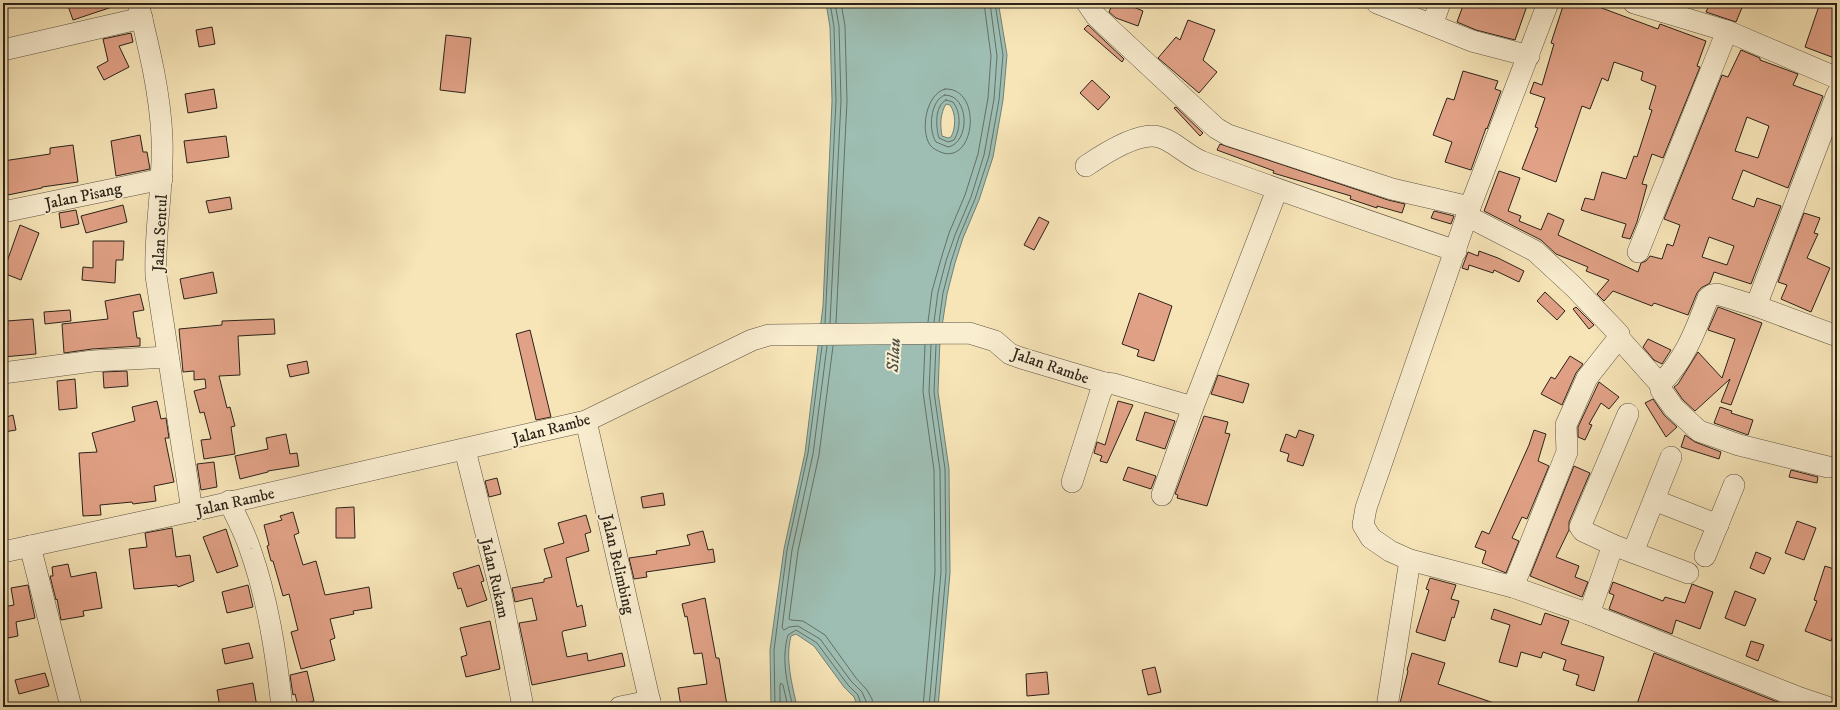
<svg xmlns="http://www.w3.org/2000/svg" width="1840" height="710" viewBox="0 0 1840 710" font-family="'IM FELL DW Pica',serif">
<style>
.water{fill:#9ebeb3;stroke:#708075;fill-rule:evenodd}
.lines{fill:none;stroke-linecap:round;stroke-linejoin:round}
.shore{stroke:#647066;stroke-width:1}
.building{fill:#e1a186;stroke:#2a2219;fill-rule:evenodd}
.minor-casing{stroke:#5d5341;stroke-width:22}
.minor{stroke:#faeed1;stroke-width:21}
.labels{text-anchor:middle;stroke-width:4;stroke-linejoin:round;paint-order:stroke}
.street-label{font-size:16px;fill:#2a2219;stroke:#faeed1}
.water-label{font-size:17px;font-style:italic;fill:#4d5147;stroke:#faeed1}
</style>
<rect width="100%" height="100%" fill="#f7e5b8"/>
<filter id="stains"><feTurbulence type="fractalNoise" baseFrequency=".005" numOctaves="4"/><feColorMatrix values="0 0 0 0 .2 0 0 0 0 .09 0 0 0 0 .02 0 0 0 .5 -.17"/></filter>
<radialGradient id="worn" r=".72"><stop offset=".6" stop-color="#630" stop-opacity="0"/><stop offset="1" stop-color="#630" stop-opacity=".3"/></radialGradient>
<path class="water" d="M826 3H998L999 7 1007 55 1003 100 993 157 979 200 963 238 955 263 947 294 940 339 938 392 949 469 950 573 938 707H858L854 697 844 687 814 646 796 634 791 636C785 660 792 683 797 707H771L770 650 784 549 805 453 823 306 832 101 830 27ZM946 104 950 105C956 113 956 128 951 137L948 138 942 136C940 125 940 114 946 104Z"/>
<g class="lines">
<g class="shore">
<path d="M945 89C982 87 976 162 943 153 938 151 933 149 930 145 920 130 926 94 945 89Z"/>
<path d="M945 95C970 95 970 143 948 147L936 142C928 130 930 100 945 95Z"/>
<path d="M946 100 953 102C961 112 961 129 954 140L948 142 939 138C936 128 934 106 946 100Z"/>
<polyline points="928,322 932,291 941,259 949,233 965,195 978,154 988,98 991,56 984,3"/>
<polyline points="934,322 938,292 946,261 955,235 971,197 984,155 994,99 997,56 990,3"/>
<polyline points="939,322 943,293 951,262 959,237 975,199 989,156 999,100 1003,55 995,3"/>
<polyline points="825,323 836,101 834,27 830,3"/>
<polyline points="830,323 841,101 839,26 835,3"/>
<polyline points="836,323 847,101 845,26 841,3"/>
<polyline points="827,346 813,454 792,550 782,628 784,630 789,627 798,626 820,639 851,681 862,692 866,701 867,707"/>
<polyline points="833,346 819,455 798,551 789,619 791,620 803,621 825,635 856,678 867,690 872,699 873,707"/>
<polyline points="775,707 774,650 787,550 808,453 822,346"/>
<polyline points="780,707 780,685 781,683 783,685 788,707"/>
<path d="M793 707C787 683 781 659 788 635L796 630 817 643 848 685 858 695 862 707"/>
<polyline points="923,707 935,572 934,470 923,392 925,345"/>
<polyline points="929,707 941,572 940,470 929,392 931,345"/>
<polyline points="934,707 946,572 945,469 934,392 936,345"/>
</g>
</g>
<g class="building">
<polygon points="67,3 117,3 118,5 73,20"/>
<polygon points="1113,3 1129,3 1129,5 1143,11 1138,26 1116,18 1109,12"/>
<polygon points="1464,3 1528,3 1515,40 1476,30 1457,22"/>
<polygon points="1564,3 1600,3 1599,7 1658,29 1660,24 1706,41 1697,66 1700,67 1663,158 1652,154 1642,184 1647,185 1637,222 1630,239 1622,237 1626,224 1581,210 1585,198 1594,200 1602,172 1626,179 1634,156 1637,157 1652,110 1649,109 1656,86 1641,80 1643,72 1614,62 1608,81 1602,78 1590,109 1582,106 1556,182 1522,169 1538,128 1535,127 1545,98 1530,93 1534,82 1542,85 1554,44 1551,43"/>
<polygon points="1710,3 1744,3 1736,22 1706,12"/>
<polygon points="1820,3 1837,5 1837,59 1805,47"/>
<polygon points="1188,20 1215,30 1203,60 1217,72 1199,93 1158,58 1176,37 1180,40"/>
<polygon points="1088,25 1124,59 1122,62 1084,29"/>
<polygon points="212,27 215,44 199,47 196,30"/>
<polygon points="131,33 133,42 119,46 129,67 104,80 97,67 108,61 103,39"/>
<polygon points="446,35 471,38 465,93 440,90"/>
<path d="M1741 50 1760 58V60L1798 74 1793 85 1823 96 1788 188 1743 170 1732 199 1754 207 1757 198 1781 206 1751 284 1714 272 1710 283 1701 288 1697 293 1688 315 1654 303 1652 306 1613 291 1604 301 1597 294 1609 280 1586 271 1588 267 1556 254 1541 240 1484 211 1499 171 1520 178 1508 211 1521 216 1519 221 1541 230 1548 213 1564 220 1558 235 1638 272 1641 263 1646 261 1650 256 1662 259 1667 244 1673 246 1680 225 1664 219 1722 75 1728 77ZM1747 117 1769 126 1758 158 1735 151ZM1709 237 1734 246 1727 265 1702 257Z"/>
<polygon points="1463,71 1498,81 1495,89 1501,91 1487,129 1486,128 1471,170 1445,162 1452,142 1433,135 1447,98 1454,100"/>
<polygon points="1092,80 1110,97 1098,110 1080,93"/>
<polygon points="214,89 217,108 188,113 185,94"/>
<polygon points="1176,107 1203,133 1200,136 1174,108"/>
<polygon points="140,135 143,152 147,152 150,169 116,176 111,141"/>
<polygon points="226,136 229,157 187,163 184,141"/>
<polygon points="1220,144 1388,200 1405,204 1402,213 1377,206 1377,208 1350,199 1351,196 1273,173 1274,171 1217,150"/>
<polygon points="73,145 78,182 42,187 42,188 3,196 3,161 50,154 50,148"/>
<polygon points="230,197 232,209 209,213 206,201"/>
<polygon points="123,205 127,222 86,233 81,216"/>
<polygon points="76,210 79,224 61,228 59,213"/>
<polygon points="1434,211 1454,216 1451,224 1431,218"/>
<polygon points="1804,213 1820,218 1814,233 1818,234 1807,258 1830,268 1811,312 1781,299 1787,285 1778,282"/>
<polygon points="1039,217 1049,222 1034,250 1024,245"/>
<polygon points="20,225 39,233 21,280 3,273"/>
<polygon points="93,241 124,241 123,260 116,260 115,283 82,280 83,267 93,268"/>
<polygon points="1479,251 1498,258 1524,271 1519,282 1494,270 1493,273 1469,265 1468,270 1462,268 1468,252 1478,256"/>
<polygon points="213,272 217,293 184,299 180,279"/>
<polygon points="1545,292 1565,311 1557,320 1537,301"/>
<polygon points="1139,293 1172,306 1154,361 1137,356 1139,350 1122,344"/>
<polygon points="140,294 144,310 133,312 137,338 140,338 140,346 92,349 64,353 62,324 108,319 105,301"/>
<polygon points="1576,307 1594,325 1589,329 1573,309"/>
<polygon points="1718,307 1762,323 1731,405 1721,402 1730,379 1695,411 1683,400 1674,387 1678,384 1698,352 1722,378 1735,339 1708,330"/>
<polygon points="70,310 71,321 45,324 44,312"/>
<polygon points="33,319 36,354 3,357 3,326 8,325 7,321"/>
<polygon points="274,319 275,334 238,336 240,375 219,376 227,408 230,407 235,426 231,427 235,454 204,459 201,440 211,439 204,412 200,413 194,391 206,388 205,379 194,380 194,371 183,372 179,329 222,325 222,321"/>
<polygon points="530,330 551,417 536,420 516,334"/>
<polygon points="1648,339 1671,350 1662,364 1654,360 1643,347"/>
<polygon points="1570,356 1583,364 1576,373 1562,405 1541,394 1551,377 1555,379"/>
<polygon points="307,361 309,373 290,377 287,365"/>
<polygon points="127,371 128,386 104,388 103,372"/>
<polygon points="1218,375 1249,384 1243,403 1211,394"/>
<polygon points="75,379 77,408 59,410 57,381"/>
<polygon points="1599,382 1619,397 1609,409 1601,403 1589,424 1592,425 1585,440 1578,437 1578,427"/>
<polygon points="1653,399 1664,415 1677,427 1666,437 1645,403"/>
<polygon points="157,401 161,419 166,418 169,438 165,438 174,482 154,486 156,501 133,504 132,502 100,505 101,515 83,516 79,453 97,452 92,433 135,421 132,407"/>
<polygon points="1118,401 1133,405 1107,463 1100,461 1102,456 1094,453 1097,442 1105,445"/>
<polygon points="1720,407 1732,411 1731,413 1753,420 1748,435 1714,423"/>
<polygon points="1145,412 1175,421 1165,449 1136,440"/>
<polygon points="13,415 16,430 4,432 3,418"/>
<polygon points="1204,416 1228,422 1225,433 1230,434 1207,506 1177,498 1178,495 1175,494"/>
<polygon points="1299,430 1314,435 1303,466 1287,461 1289,454 1280,451 1286,434 1296,438"/>
<polygon points="1534,430 1546,434 1538,461 1549,466 1527,519 1522,517 1512,538 1519,541 1506,573 1482,563 1486,551 1475,547 1482,531 1489,534 1529,445"/>
<polygon points="286,434 290,454 297,453 299,466 268,471 268,472 240,479 235,456 268,449 266,438"/>
<polygon points="1685,435 1695,442 1721,452 1719,459 1681,447"/>
<polygon points="214,462 217,487 201,490 197,464"/>
<polygon points="1574,466 1590,473 1569,522 1569,530 1556,557 1579,566 1575,577 1588,582 1582,597 1530,576"/>
<polygon points="1128,467 1156,476 1151,489 1123,480"/>
<polygon points="1791,470 1818,477 1817,483 1789,477"/>
<polygon points="497,478 501,494 489,497 485,481"/>
<polygon points="663,493 665,505 643,508 641,497"/>
<polygon points="354,507 355,538 336,538 336,508"/>
<polygon points="293,512 299,533 294,535 303,565 316,561 325,595 369,587 372,608 353,611 354,614 330,619 335,638 330,640 335,660 301,669 291,632 298,630 289,594 283,596 273,561 271,561 267,546 269,545 264,525 282,520 280,516"/>
<polygon points="586,515 591,532 585,534 589,551 566,558 577,607 582,605 586,626 563,631 562,633 567,657 587,653 588,661 622,653 625,666 532,685 519,623 537,620 532,598 515,602 512,588 544,582 544,579 552,577 544,549 564,543 558,523"/>
<polygon points="1797,521 1816,528 1804,560 1785,553"/>
<polygon points="172,528 176,557 190,555 194,581 178,587 177,585 134,589 129,549 147,547 145,533"/>
<polygon points="226,529 238,566 217,573 203,537"/>
<polygon points="703,531 708,550 713,549 715,562 646,572 647,577 634,579 629,558 657,554 656,551 690,545 687,535"/>
<polygon points="1756,552 1771,558 1764,574 1750,568"/>
<polygon points="68,564 71,577 96,572 102,608 83,611 84,616 61,620 57,599 56,600 50,576 53,576 52,567"/>
<polygon points="479,565 484,581 481,582 487,600 467,607 461,588 458,589 453,573"/>
<polygon points="1825,566 1837,570 1837,625 1831,641 1805,631 1817,601 1814,600"/>
<polygon points="1430,578 1456,585 1451,599 1459,601 1454,618 1452,617 1445,641 1416,632 1429,590 1426,589"/>
<polygon points="1613,582 1663,601 1665,597 1685,603 1692,584 1713,592 1700,629 1676,620 1672,634 1609,609 1614,595 1609,593"/>
<polygon points="28,585 35,618 16,622 18,636 3,639 3,607 14,605 11,588"/>
<polygon points="248,585 253,607 227,613 222,592"/>
<polygon points="1735,591 1756,599 1745,626 1725,618"/>
<polygon points="705,598 716,658 719,658 727,705 712,707 681,707 678,688 707,684 702,653 694,654 687,616 685,617 682,604"/>
<polygon points="1494,609 1541,625 1545,613 1569,621 1561,644 1604,657 1594,691 1576,685 1579,675 1563,670 1566,660 1543,652 1541,658 1521,652 1517,667 1499,662 1510,625 1491,619"/>
<polygon points="490,621 500,669 466,677 461,657 467,655 460,628"/>
<polygon points="1751,641 1764,645 1758,661 1746,656"/>
<polygon points="249,643 253,658 225,664 222,649"/>
<polygon points="1412,653 1445,663 1438,684 1500,705 1499,707 1411,707 1400,703 1408,671 1407,670"/>
<polygon points="1654,653 1790,707 1636,707"/>
<polygon points="1155,667 1161,692 1148,695 1142,670"/>
<polygon points="307,671 314,701 298,706 295,694 293,695 290,675"/>
<polygon points="1047,672 1049,694 1027,696 1026,674"/>
<polygon points="45,673 49,686 19,694 15,680"/>
<polygon points="253,683 257,707 220,707 217,690"/>
</g>
<g class="lines">
<g class="minor-casing">
<g id="minor">
<path d="M138 3C149 48 160 92 162 138 164 185 154 230 156 276L192 511"/>
<polyline points="1087,3 1096,16 1216,128 1228,135 1392,189 1470,207"/>
<polyline points="1377,3 1472,41 1529,56"/>
<polyline points="1548,3 1470,207 1366,508 1363,525 1371,538 1390,551 1410,560 1513,587 1589,614 1800,698 1827,707"/>
<polyline points="1634,3 1727,31 1837,78"/>
<polyline points="1432,25 1440,3"/>
<polyline points="3,50 142,18"/>
<polyline points="1837,94 1756,306 1837,336"/>
<path d="M1086 166C1102 155 1132 136 1152 136 1170 136 1186 156 1203 162 1287 193 1371 222 1456 251"/>
<polyline points="3,212 162,179"/>
<polyline points="1467,216 1535,251 1574,287 1619,334 1617,340 1587,378 1566,425 1567,452 1513,587"/>
<polyline points="1638,252 1727,31"/>
<path d="M1756 306 1717 294 1712 295 1708 298C1696 329 1685 360 1660 384L1661 390 1674 408 1699 431 1739 445 1828 467"/>
<polyline points="1618,337 1660,384"/>
<polyline points="3,373 93,361 168,357"/>
<polyline points="1628,414 1580,527 1583,531 1613,545 1688,573"/>
<polyline points="586,421 651,707"/>
<polyline points="465,450 501,593 523,707"/>
<polyline points="1072,482 1100,394 1105,383 1114,384 1193,407"/>
<polyline points="1162,495 1193,407 1277,190"/>
<polyline points="1654,500 1718,525"/>
<path d="M229 501C236 517 245 533 250 549 268 600 276 653 282 707"/>
<polyline points="30,546 71,707"/>
<polyline points="3,552 192,511 586,421 752,340 769,335 969,333 995,341 1010,354 1021,358 1105,383"/>
<polyline points="1633,552 1671,457"/>
<polyline points="1705,556 1734,485"/>
<polyline points="1589,614 1613,545"/>
<polyline points="620,707 650,701"/>
<polyline points="1387,707 1410,560"/>
</g>
</g>
<use href="#minor" class="minor"/>
</g>
<g class="labels">
<g class="street-label">
<text transform="translate(83 195) rotate(-12)" y="6">Jalan Pisang</text>
<text transform="translate(159 233) rotate(-87)" y="6">Jalan Sentul</text>
<text transform="translate(1051 365) rotate(19)" y="6">Jalan Rambe</text>
<text transform="translate(551 428) rotate(-15)" y="6">Jalan Rambe</text>
<text transform="translate(235 501) rotate(-13)" y="6">Jalan Rambe</text>
<text transform="translate(619 564) rotate(77)" y="6">Jalan Belimbing</text>
<text transform="translate(496 578) rotate(77)" y="6">Jalan Rukam</text>
</g>
<g class="water-label">
<text transform="translate(893 355) rotate(-87)" y="6">Silau</text>
</g>
</g>
<rect width="1840" height="710" fill="none" stroke="#f7e5b8" stroke-width="16"/>
<rect x="4" y="4" width="1832" height="702" fill="none" stroke="#2a2219" stroke-width="2"/>
<rect x="8" y="8" width="1824" height="694" fill="none" stroke="#2a2219"/>
<rect width="100%" height="100%" filter="url(#stains)"/>
<rect width="100%" height="100%" fill="url(#worn)"/>
</svg>
